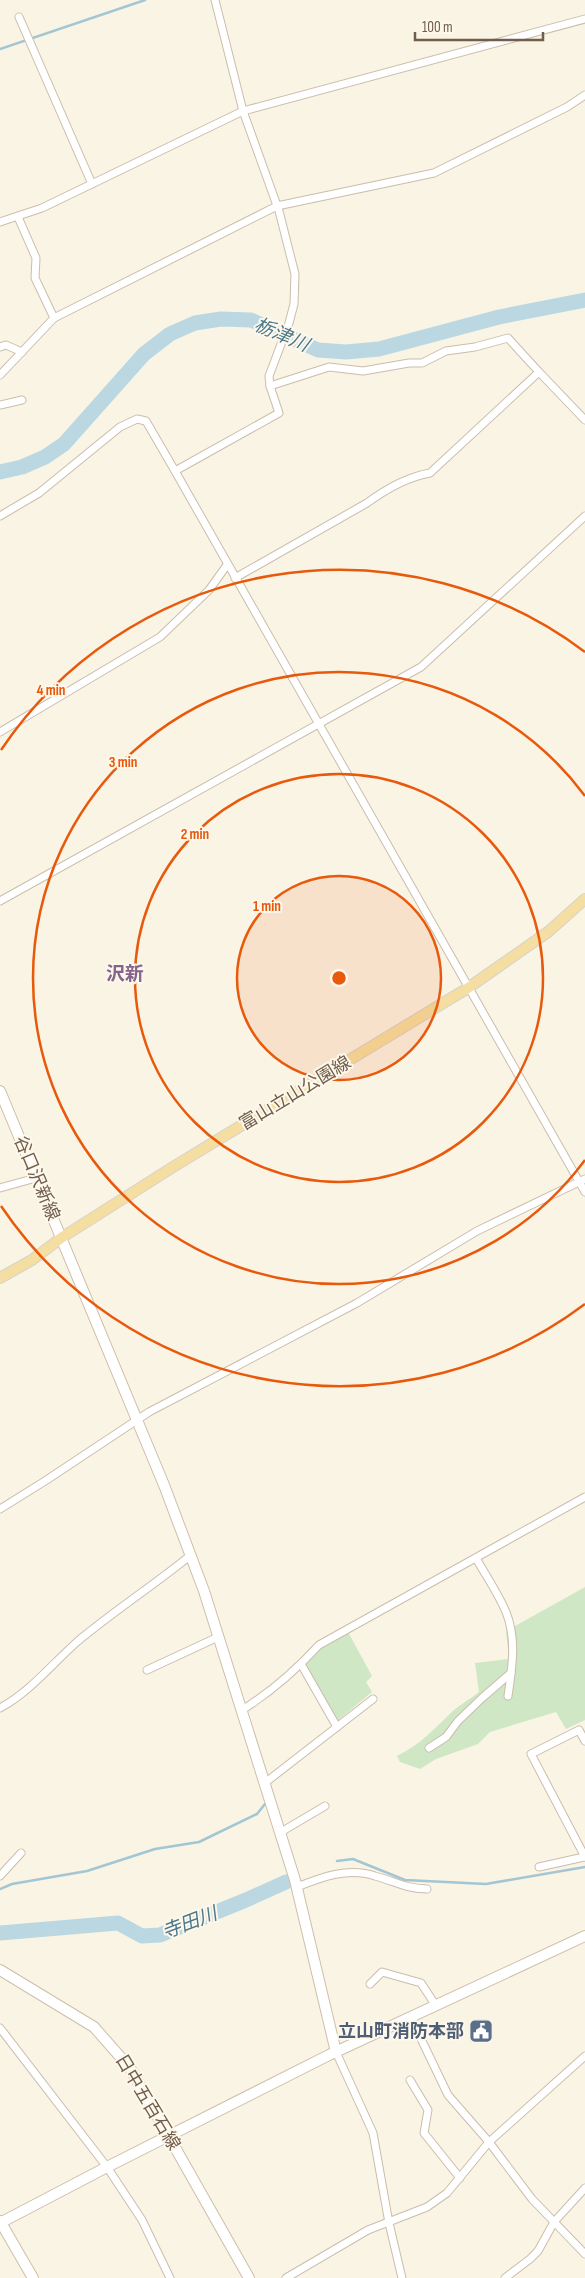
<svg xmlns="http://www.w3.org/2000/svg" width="585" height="2278" viewBox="0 0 585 2278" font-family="'Sofia Sans Condensed','Noto Sans JP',sans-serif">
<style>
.green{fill:#cfe7c4}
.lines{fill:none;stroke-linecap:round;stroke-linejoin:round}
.stream{stroke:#a2c6d3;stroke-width:2.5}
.river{stroke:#bbd8e2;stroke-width:15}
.street-casing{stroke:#cbbdac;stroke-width:9}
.secondary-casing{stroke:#cebeaa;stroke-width:12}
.primary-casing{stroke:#d7d2cd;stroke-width:12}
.street{stroke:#fff;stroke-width:7}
.secondary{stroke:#fff;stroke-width:10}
.primary{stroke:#f4dea2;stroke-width:10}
.ring{fill:none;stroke:#e8590c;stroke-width:2.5}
.labels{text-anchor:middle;stroke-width:4;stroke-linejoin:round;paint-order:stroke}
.street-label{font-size:18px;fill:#715d4c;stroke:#fdf8eb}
.service-label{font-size:18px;font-weight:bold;fill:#4e5e75;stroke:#fdf8eb;text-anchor:end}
.water-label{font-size:19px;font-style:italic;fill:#4b788a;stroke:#fdf8eb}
.neighbourhood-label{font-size:19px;font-weight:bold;fill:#84648d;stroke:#fdf8eb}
.centre{fill:#e8590c;stroke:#fdf8eb;stroke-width:2.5}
.ring-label{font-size:15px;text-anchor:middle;font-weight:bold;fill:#e8590c;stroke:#fdf8eb;stroke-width:4;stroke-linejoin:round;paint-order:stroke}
</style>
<rect width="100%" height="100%" fill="#faf4e5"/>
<g class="green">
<path d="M585 1587V1720L566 1729 556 1712 490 1732 478 1744 436 1759 420 1769 400 1762 397 1756C420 1745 435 1728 453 1711 461 1704 470 1699 479 1692L475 1663 509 1659 506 1631Z"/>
<polygon points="348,1632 372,1676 366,1682 372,1692 337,1721 305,1664 320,1647"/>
</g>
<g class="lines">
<g class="stream">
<polyline points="0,49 145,0"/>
<polyline points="337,1861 353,1859 405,1880 486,1884 585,1867"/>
<polyline points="0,1889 12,1884 87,1871 155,1849 199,1842 257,1814 265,1804"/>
</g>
<g class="river">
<polyline points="0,472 22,467 45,457 64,444 144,354 170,334 195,323 221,319 251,320 318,350 346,352 379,349 499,317 585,300"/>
<polyline points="0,1933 118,1923 142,1936 160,1935 246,1900 286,1882"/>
</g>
<g class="street-casing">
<g id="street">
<polyline points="215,0 243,111 279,211 295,274 294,304 289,323 269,376 270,386 279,413 175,471 585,1192"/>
<polyline points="19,17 92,184"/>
<polyline points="0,222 42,208 243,111 585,19"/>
<polyline points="54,318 277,206 434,173 567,107 585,95"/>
<polyline points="0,347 6,345 22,352"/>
<polyline points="0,375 54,318 35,278 36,258 18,217"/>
<polyline points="270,386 329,367 363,371 409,363 422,363 446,351 475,347 508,338 539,372"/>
<polyline points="0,405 22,400"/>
<polyline points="0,516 39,493 120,427 137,419 146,421 175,471"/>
<path d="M235 578 367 503C386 489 407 477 430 473L539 372 585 420"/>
<polyline points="0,732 160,637 209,590 227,565"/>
<polyline points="0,901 421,667 585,516"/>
<polyline points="0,1188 36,1178"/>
<polyline points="0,1509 45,1481 149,1412 357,1303 477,1231 585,1179"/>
<path d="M476 1558C486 1576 498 1593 506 1612 517 1639 512 1668 508 1696"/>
<polyline points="301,1664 337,1727"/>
<polyline points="147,1670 218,1637"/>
<path d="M0 1708C30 1692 52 1664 78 1641 114 1611 154 1585 191 1555"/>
<path d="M242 1710C271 1692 296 1670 319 1645L585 1497"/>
<polyline points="585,1741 579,1730 531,1754 585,1857"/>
<polyline points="429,1748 446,1737 458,1721 482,1698 511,1673"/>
<polyline points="266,1782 373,1699"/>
<polyline points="281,1832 325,1806"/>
<polyline points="539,1867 584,1857"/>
<polyline points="0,1876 21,1853"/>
<path d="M297 1887C322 1877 348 1867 375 1876 397 1882 403 1888 427 1889"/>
<polyline points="370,1984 382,1972 421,1983 436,2006"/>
<polyline points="411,2018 448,2095 489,2142 532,2199 585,2254"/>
<polyline points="0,2028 107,2167 142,2220 170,2278"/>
<polyline points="336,2052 373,2133 389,2223 402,2278"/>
<polyline points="410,2080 428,2110 424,2133 460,2178"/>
<polyline points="286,2278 368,2230 427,2207 447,2193 489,2142 585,2056"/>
<polyline points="505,2278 530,2259 538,2251 554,2222 585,2188"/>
</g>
</g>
<g class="secondary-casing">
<g id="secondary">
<polyline points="0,1091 164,1485 204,1591 295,1880 336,2052"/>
<polyline points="0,1970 94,2027 130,2068 249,2278"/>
<polyline points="0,2221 33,2278"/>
<polyline points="0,2223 107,2167 329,2055 585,1936"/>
</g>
</g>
<g class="primary-casing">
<polyline id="primary" points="0,1278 32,1260 61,1238 173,1167 468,988 548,932 585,899"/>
</g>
<use href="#street" class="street"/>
<use href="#secondary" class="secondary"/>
<use href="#primary" class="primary"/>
</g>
<circle cx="339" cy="978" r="102" fill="#e8590c" fill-opacity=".12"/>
<g class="ring">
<circle cx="339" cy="978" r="102"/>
<circle cx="339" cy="978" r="204"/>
<path d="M585 1160A306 306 0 1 1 585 796"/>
<path d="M585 1304A408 408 0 0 1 1 1206M1 750A408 408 0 0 1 585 652"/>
</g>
<defs>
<g id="civic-square" transform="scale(1.25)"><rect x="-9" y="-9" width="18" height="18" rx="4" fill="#5c6f8a" stroke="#fdf8eb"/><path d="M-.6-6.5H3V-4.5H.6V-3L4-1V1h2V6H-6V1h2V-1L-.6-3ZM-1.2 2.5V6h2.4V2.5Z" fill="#fff"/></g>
</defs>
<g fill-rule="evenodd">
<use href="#civic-square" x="481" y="2031"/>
</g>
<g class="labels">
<g class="street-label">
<text transform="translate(295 1093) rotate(-31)" y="6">富山立山公園線</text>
<text transform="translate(37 1178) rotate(67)" y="6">谷口沢新線</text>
<text transform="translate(148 2102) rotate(59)" y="6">日中五百石線</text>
</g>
<g class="service-label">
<text x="464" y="2037">立山町消防本部</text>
</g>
<g class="water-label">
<text transform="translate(282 334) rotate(23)" y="7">栃津川</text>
<text transform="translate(189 1922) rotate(-21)" y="7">寺田川</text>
</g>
<g class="neighbourhood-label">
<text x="125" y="980">沢新</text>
</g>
</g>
<circle cx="339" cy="978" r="8" class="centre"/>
<g class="ring-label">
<text x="51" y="695">4 min</text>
<text x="123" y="767">3 min</text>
<text x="195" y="839">2 min</text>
<text x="267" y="911">1 min</text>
</g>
<path d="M415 32v8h128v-8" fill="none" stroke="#715d4c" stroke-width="2.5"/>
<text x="422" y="32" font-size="15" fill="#715d4c" stroke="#fdf8eb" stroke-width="4" paint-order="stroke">100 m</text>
</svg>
